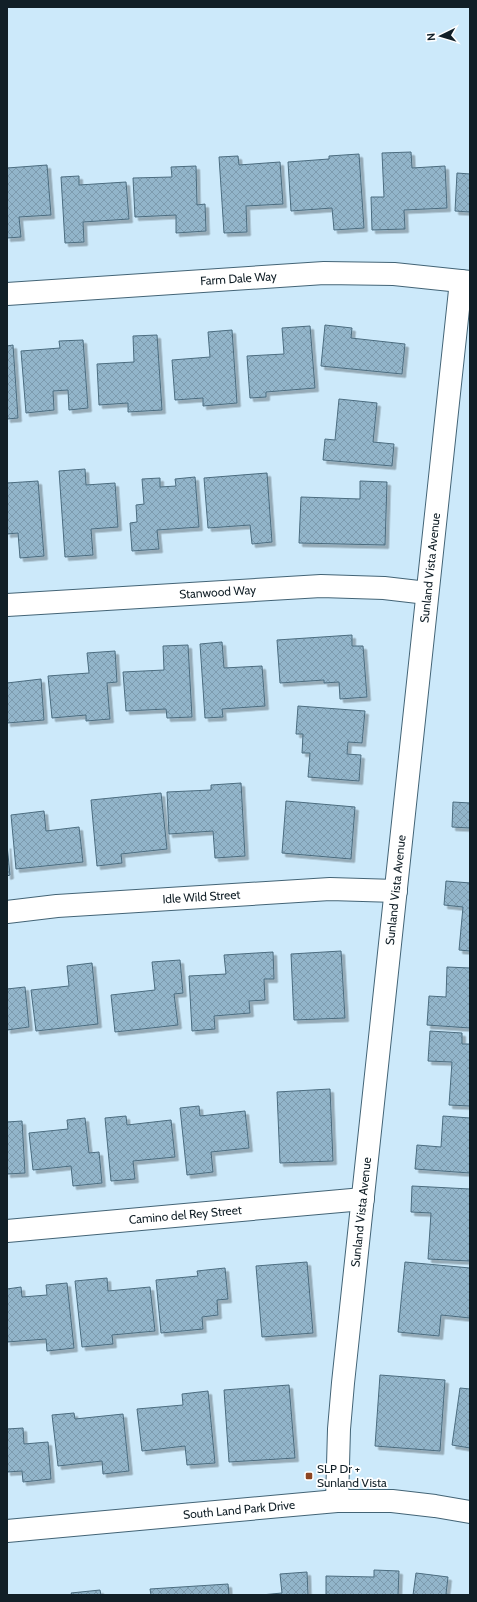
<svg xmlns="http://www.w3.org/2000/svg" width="477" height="1602" viewBox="0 0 477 1602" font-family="Cabin,sans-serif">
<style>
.building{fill:url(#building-cross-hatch);stroke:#4b6c7f;filter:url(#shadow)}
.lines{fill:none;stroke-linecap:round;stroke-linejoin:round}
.street-casing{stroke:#436476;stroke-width:24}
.secondary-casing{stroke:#436476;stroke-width:24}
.street{stroke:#fff;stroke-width:22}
.secondary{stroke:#fff;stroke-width:22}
.poi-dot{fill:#8c4522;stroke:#fff;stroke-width:1.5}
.labels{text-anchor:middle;stroke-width:3.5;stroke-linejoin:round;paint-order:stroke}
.street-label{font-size:12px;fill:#111f27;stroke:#fff}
.poi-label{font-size:12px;fill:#111f27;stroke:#fff;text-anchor:start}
</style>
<defs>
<pattern id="building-cross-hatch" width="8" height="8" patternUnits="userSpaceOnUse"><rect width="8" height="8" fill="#92b5ca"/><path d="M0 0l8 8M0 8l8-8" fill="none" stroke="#7d9bae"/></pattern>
<filter id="shadow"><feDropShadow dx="3.5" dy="3.5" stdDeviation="0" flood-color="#0004"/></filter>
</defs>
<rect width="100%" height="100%" fill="#cce9fa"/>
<g class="building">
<polygon points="411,152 412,168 445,166 447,208 404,210 405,229 372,230 371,197 384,197 382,153"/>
<polygon points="359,154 364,228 334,230 332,208 291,211 288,162 329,159 329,156"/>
<polygon points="238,156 239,165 280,162 283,204 246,206 247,232 224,233 219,157"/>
<polygon points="47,165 51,215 19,217 21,237 7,238 7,168"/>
<polygon points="196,166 197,205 205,204 206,231 176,233 176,215 135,217 133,178 172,177 171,167"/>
<polygon points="457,173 470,174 470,212 455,211"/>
<polygon points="79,176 79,185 126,182 129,219 83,222 84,242 65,243 61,177"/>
<polygon points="325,325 352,328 351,338 405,344 402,374 321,366"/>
<polygon points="310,326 315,388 266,392 266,397 250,398 247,356 284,354 282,328"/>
<polygon points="232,330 237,403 203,406 203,398 175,400 172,360 210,357 208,332"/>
<polygon points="157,335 162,410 128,412 128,403 99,405 97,364 134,362 133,336"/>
<polygon points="83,340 88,408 69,410 68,390 53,391 54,410 26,413 21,351 60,348 59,341"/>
<polygon points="13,345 18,418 7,419 7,346"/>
<polygon points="339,399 377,403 373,442 394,444 392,466 323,460 325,439 335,440"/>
<polygon points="85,469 86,485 115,483 118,527 91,529 93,555 65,557 59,471"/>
<polygon points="267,473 272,542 252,544 250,525 208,528 204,478"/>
<polygon points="195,477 199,527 157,530 159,549 132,551 130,523 137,522 136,505 144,504 142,479 160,478 160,487 176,486 175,479"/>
<polygon points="38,481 44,556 20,558 18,533 7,534 7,483"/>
<polygon points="360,481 387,482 385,545 299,543 301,497 360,499"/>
<polygon points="352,635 352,646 363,646 367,697 340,699 339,682 324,683 324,680 280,683 277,640"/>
<polygon points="222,642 224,668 262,666 265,706 222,709 223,717 205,718 200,644"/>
<polygon points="188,645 192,717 167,718 166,709 126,711 123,672 164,670 163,646"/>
<polygon points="115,651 117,682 107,683 110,719 86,721 86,715 52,718 48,676 89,673 87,653"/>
<polygon points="41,679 44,720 7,723 7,683"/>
<polygon points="298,706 365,711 362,743 348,742 347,754 361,755 359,781 308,777 310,753 302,753 303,734 296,734"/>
<polygon points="241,783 245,856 215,858 213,831 169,834 167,792 211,790 211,785"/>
<polygon points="161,793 167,849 121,854 122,863 97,866 91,800"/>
<polygon points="286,801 355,807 351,859 282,853"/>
<polygon points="453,802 470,803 470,828 452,827"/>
<polygon points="44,811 46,831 79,827 83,862 16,869 11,815"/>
<polygon points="7,845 10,875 7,876"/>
<polygon points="446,881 470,883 470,951 459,950 463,907 444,905"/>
<polygon points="341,951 345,1018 294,1020 291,954"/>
<polygon points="273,952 274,979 264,979 265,1000 249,1001 250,1013 214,1016 215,1029 192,1031 189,976 226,974 224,955"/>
<polygon points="180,960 183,993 174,994 178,1025 115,1032 111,995 155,990 152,962"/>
<polygon points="92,963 98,1024 36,1031 31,990 69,986 67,966"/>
<polygon points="447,967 470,968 470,1028 427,1025 429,996 446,997"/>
<polygon points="25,987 29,1027 7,1030 7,989"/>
<polygon points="430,1031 462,1033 462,1044 470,1044 470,1106 449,1105 452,1062 428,1061"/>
<polygon points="330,1089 333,1161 280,1163 277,1092"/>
<polygon points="199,1106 200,1116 245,1111 249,1148 211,1152 213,1172 187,1175 180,1108"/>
<polygon points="126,1116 127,1125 171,1120 175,1157 133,1161 135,1179 111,1181 105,1118"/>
<polygon points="443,1116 470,1118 470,1173 415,1169 417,1145 441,1147"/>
<polygon points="85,1118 89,1153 99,1152 102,1183 73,1186 71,1166 33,1170 29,1133 68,1129 67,1120"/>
<polygon points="22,1121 25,1173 7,1174 7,1122"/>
<polygon points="412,1186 470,1189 470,1261 428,1259 431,1213 411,1212"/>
<polygon points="307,1262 313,1333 262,1337 256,1266"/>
<polygon points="405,1262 470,1268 470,1318 441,1315 439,1336 398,1332"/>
<polygon points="225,1268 228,1299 217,1300 218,1315 202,1317 203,1329 161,1333 156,1280 198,1276 197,1271"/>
<polygon points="107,1278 108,1291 150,1287 155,1331 112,1335 113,1344 82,1347 75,1281"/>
<polygon points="67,1283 74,1348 47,1351 46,1339 7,1342 7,1289 21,1287 22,1297 47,1295 46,1285"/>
<polygon points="380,1375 445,1380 440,1451 375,1446"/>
<polygon points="289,1385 295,1458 229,1462 224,1390"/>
<polygon points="460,1388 470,1389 470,1448 452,1445"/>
<polygon points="208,1391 215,1463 187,1465 185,1446 142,1451 137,1409 183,1405 182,1394"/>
<polygon points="74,1413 75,1419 123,1414 129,1471 103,1474 102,1461 58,1466 52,1415"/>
<polygon points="23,1428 24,1444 48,1442 51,1479 23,1482 22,1471 7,1472 7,1429"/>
<polygon points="374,1570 399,1571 398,1595 326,1595 326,1576 374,1577"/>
<polygon points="307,1572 308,1595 261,1595 282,1593 280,1574"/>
<polygon points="416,1573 448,1577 446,1594 454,1595 413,1595"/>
<polygon points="228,1584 229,1595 151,1595 150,1589"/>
<polygon points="100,1590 101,1595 72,1595 71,1593"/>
</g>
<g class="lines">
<g class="street-casing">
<g id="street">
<path id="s1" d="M7 294 324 273 394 274 470 282"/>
<path id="s2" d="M7 605 321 586 384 588 427 593"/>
<path id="s3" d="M7 912 57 906 330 889 396 891"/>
<path id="s4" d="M7 1231 363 1199"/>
<path id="s5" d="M337 1501 339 1429 343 1383 461 281"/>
</g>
</g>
<g class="secondary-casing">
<g id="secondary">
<path id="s6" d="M7 1531 337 1501H392L435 1506 470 1512"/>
</g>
</g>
<use href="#street" class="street"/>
<use href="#secondary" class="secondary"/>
</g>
<rect class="poi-dot" x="305" y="1472" width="8" height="8" rx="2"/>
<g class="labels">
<g class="street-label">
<text dy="4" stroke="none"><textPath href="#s1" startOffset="232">Farm Dale Way</textPath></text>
<text dy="4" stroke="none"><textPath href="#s5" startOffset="938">Sunland Vista Avenue</textPath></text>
<text dy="4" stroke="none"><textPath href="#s2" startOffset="211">Stanwood Way</textPath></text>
<text dy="4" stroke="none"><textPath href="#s5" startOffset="614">Sunland Vista Avenue</textPath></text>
<text dy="4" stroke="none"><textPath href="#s3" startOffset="195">Idle Wild Street</textPath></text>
<text dy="4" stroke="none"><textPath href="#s5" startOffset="290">Sunland Vista Avenue</textPath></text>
<text dy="4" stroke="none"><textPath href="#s4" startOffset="179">Camino del Rey Street</textPath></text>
<text dy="4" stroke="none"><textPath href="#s6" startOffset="233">South Land Park Drive</textPath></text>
</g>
<g class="poi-label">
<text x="317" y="1473">SLP Dr +<tspan x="317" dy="14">Sunland Vista</tspan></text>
</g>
</g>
<rect width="477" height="1602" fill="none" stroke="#111f27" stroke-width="16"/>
<g transform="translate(441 36) rotate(265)" stroke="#ffffff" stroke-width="3" paint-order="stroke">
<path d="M0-3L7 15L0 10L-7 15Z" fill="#111f27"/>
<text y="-6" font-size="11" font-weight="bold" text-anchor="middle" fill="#111f27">N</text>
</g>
</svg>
